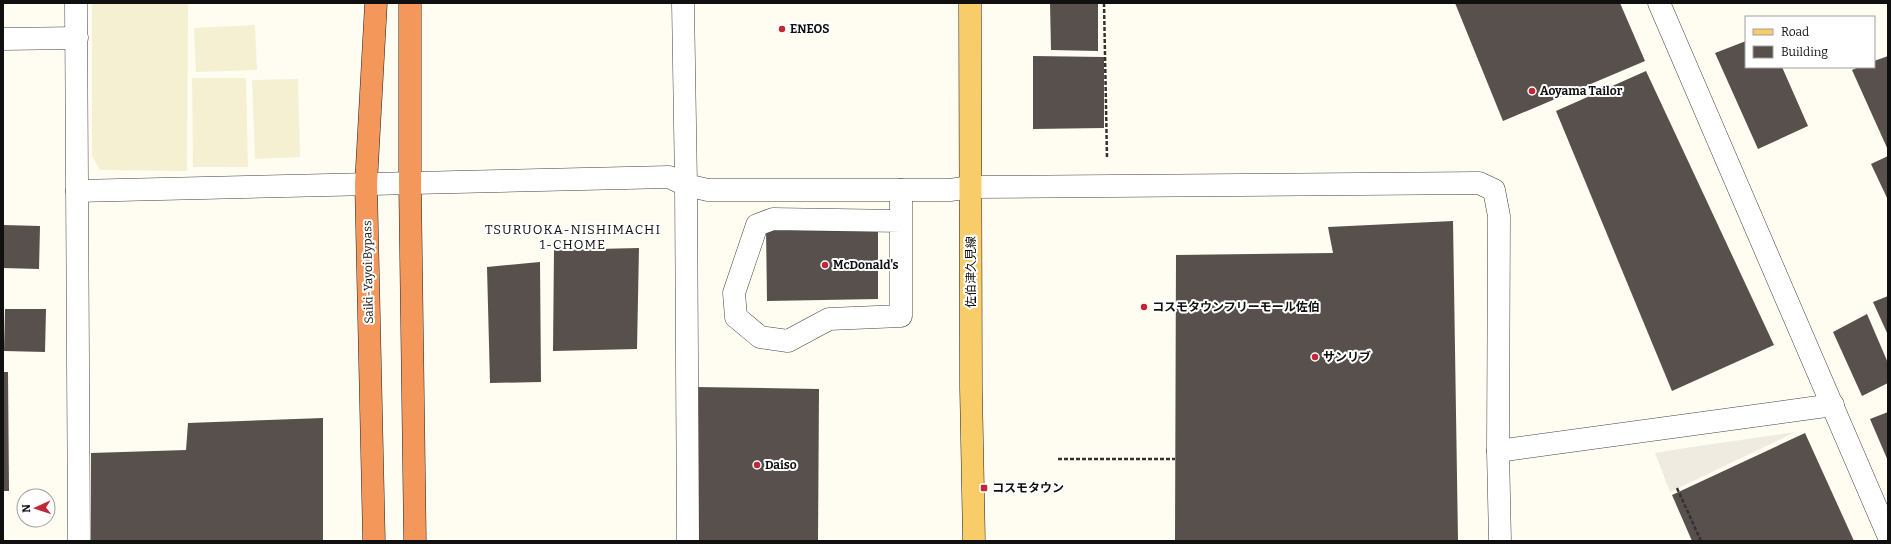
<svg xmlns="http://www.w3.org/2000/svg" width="1891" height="544" viewBox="0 0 1891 544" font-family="Bitter,'Noto Sans JP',serif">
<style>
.farmland{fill:#f5f0d2}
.plaza{fill:#f0ebe0}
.building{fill:#58504c}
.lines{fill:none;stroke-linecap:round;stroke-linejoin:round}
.minor-casing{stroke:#434343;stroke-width:23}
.major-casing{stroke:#212121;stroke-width:23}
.highway-casing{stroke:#212121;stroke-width:23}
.path{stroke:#323232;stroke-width:2.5;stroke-dasharray:4 2;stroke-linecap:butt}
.minor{stroke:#fff;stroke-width:22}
.major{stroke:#f8cc69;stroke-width:22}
.highway{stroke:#f4975b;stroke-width:22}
.poi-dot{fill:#c02738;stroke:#fff;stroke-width:1.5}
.labels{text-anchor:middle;stroke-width:4;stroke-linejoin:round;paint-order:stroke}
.poi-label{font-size:12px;font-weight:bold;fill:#101010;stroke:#fff;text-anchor:start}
.street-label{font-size:12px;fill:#101010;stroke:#fff}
.neighbourhood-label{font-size:13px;letter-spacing:1px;fill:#101010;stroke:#fff}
</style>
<rect width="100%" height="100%" fill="#fffcf2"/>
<g class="farmland">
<polygon points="92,3 188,3 187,171 100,170 92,156"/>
<polygon points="255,25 257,70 196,72 194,28"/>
<polygon points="192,78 246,78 248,167 193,167"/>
<polygon points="298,79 300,157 255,159 252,80"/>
</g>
<polygon class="plaza" points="1796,432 1670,492 1655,453 1685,448"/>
<g class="building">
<polygon points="1050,3 1098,3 1098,51 1051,50"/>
<polygon points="1455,3 1620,3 1645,61 1503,121"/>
<polygon points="1746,41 1746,67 1782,67 1808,126 1758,149 1715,53"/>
<polygon points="1033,56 1104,57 1104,128 1033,129"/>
<polygon points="1888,56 1888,150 1852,70 1859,67 1874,67 1874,61"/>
<polygon points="1646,71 1774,345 1672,391 1556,111"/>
<polygon points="1888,156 1888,200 1871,164"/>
<polygon points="1453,221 1458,541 1175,541 1176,255 1333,253 1328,227"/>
<polygon points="3,225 40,226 39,269 3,268"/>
<polygon points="766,227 878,227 878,299 767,301"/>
<polygon points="639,248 637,349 553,351 554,250"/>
<polygon points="540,262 541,382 490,383 487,267"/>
<polygon points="1888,296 1888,335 1873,302"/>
<polygon points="5,309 46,309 45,352 4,351"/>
<polygon points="1867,314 1888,363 1888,383 1862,396 1833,332"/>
<polygon points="3,372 8,372 9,491 3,491"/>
<polygon points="696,387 819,389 818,541 696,541"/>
<polygon points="1888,412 1888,461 1870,419"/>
<polygon points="323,418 323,541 91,541 91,453 186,450 188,423"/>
<polygon points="1805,433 1854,541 1692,541 1672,495"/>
</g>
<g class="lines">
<g class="minor-casing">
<g id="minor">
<polyline points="76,3 79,541"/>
<polyline points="683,3 686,185 688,541"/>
<polyline points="1659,3 1888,535"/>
<polyline points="3,39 77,38"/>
<polyline points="77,191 669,177 686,185 708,190 950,190 971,187 1479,183 1494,190 1499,216 1498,451 1500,541"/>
<polyline points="901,221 773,219 757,225 734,293 736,317 760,337 788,341 829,319 901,316 901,190"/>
<polyline points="1498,451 1833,405"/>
</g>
</g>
<g class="major-casing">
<polyline id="major" points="970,3 971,388 974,541"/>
</g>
<g class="highway-casing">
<g id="highway">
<polyline points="410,3 410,184 415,541"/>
<polyline points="374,541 366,184 376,3"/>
</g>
</g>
<g class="path">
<polyline points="1104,3 1107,158"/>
<polyline points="1058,459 1175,459"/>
<polyline points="1677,488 1701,541"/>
</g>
<use href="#minor" class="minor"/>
<use href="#major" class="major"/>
<use href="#highway" class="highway"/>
</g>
<g class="poi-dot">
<circle cx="782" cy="29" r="4"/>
<circle cx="1532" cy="91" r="4"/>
<circle cx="825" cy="265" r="4"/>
<circle cx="1144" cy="307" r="4"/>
<circle cx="1315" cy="357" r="4"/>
<circle cx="757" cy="465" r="4"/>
<rect x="980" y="484" width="8" height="8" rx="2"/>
</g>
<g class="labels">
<g class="poi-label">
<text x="790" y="33">ENEOS</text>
<text x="1540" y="95">Aoyama Tailor</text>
<text x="833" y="269">McDonald's</text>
<text x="1152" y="311">コスモタウンフリーモール佐伯</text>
<text x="1323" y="361">サンリブ</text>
<text x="765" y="469">Daiso</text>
<text x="992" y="492">コスモタウン</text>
</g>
<g class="street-label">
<text transform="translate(368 272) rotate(-91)" y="4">Saiki-Yayoi Bypass</text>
<text transform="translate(971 272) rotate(-90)" y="4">佐伯津久見線</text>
</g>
<g class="neighbourhood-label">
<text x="573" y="234">TSURUOKA-NISHIMACHI<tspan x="573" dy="15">1-CHOME</tspan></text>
</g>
</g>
<rect width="1891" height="544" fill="none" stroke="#101010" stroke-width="8"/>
<rect x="1745" y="16" width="130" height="52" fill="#ffffff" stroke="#9f9f9f"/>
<rect x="1753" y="29" width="20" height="6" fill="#f8cc69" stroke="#9f9f9f"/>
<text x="1781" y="36" font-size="12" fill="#101010">Road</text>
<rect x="1753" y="46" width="20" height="12" fill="#58504c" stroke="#9f9f9f"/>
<text x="1781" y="56" font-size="12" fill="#101010">Building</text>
<g transform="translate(36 508) rotate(267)"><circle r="19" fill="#ffffff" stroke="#9f9f9f"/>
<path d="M0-3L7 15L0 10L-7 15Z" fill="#c02738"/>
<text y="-6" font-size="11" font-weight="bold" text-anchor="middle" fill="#101010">N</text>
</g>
</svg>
